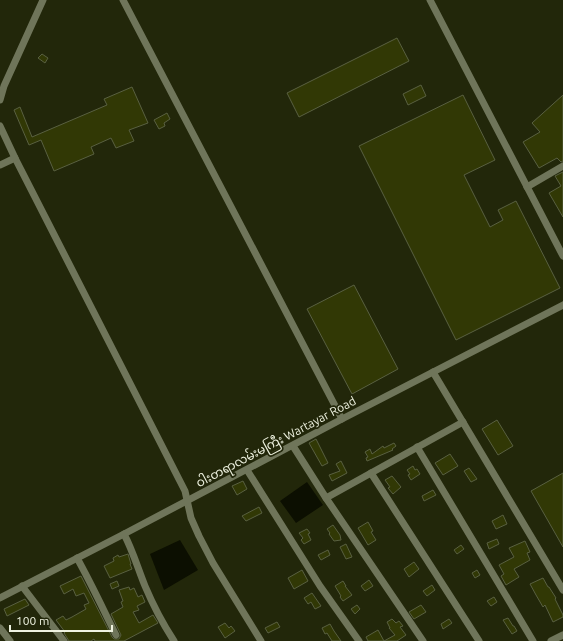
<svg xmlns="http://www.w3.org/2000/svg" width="563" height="641" viewBox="0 0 563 641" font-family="Ubuntu,'Noto Sans Myanmar',sans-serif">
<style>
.water{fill:#0c0f01}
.building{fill:#313805;stroke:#596041}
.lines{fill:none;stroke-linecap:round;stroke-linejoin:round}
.minor{stroke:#6f755a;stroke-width:7}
.labels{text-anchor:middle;stroke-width:3.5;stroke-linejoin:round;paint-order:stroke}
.street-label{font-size:12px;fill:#eff3e1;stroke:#22270a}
</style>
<rect width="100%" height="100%" fill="#22270a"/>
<g class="water">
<polygon points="307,482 323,505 296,523 280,501"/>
<polygon points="180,540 198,570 164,590 150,554"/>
</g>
<g class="building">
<polygon points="397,38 409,61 299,117 287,93"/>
<polygon points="42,54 48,58 45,63 38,58"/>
<polygon points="421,85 426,96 408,105 403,94"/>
<polygon points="132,87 148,123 129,130 134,141 116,148 111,138 91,147 94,154 54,171 41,140 29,145 14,110 20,107 32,137 107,105 104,99"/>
<polygon points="463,95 495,160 464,175 490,227 503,220 498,210 516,201 560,288 456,340 359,146"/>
<polygon points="563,95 563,161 561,162 557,158 539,168 523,142 540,132 532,123"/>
<polygon points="167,113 170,119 164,123 165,126 159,129 154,120"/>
<polygon points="563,172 563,217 549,193 561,186 555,176"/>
<polygon points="354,285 398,369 352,394 307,309"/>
<polygon points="497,420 513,446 498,455 482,429"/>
<polygon points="316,439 328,463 322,466 309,443"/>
<polygon points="394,443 396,446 392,449 393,450 367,461 366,458 368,457 365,452 370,449 372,454 383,446 384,448"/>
<polygon points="450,454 458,466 443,475 435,463"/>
<polygon points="341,461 347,473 332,481 329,475 340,471 336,464"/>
<polygon points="413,466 415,470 417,469 420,474 411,480 408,475 410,474 407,470"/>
<polygon points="469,468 477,479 471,482 464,471"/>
<polygon points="563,473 563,547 531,491"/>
<polygon points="392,476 401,487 393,494 388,488 390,487 385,480"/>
<polygon points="243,481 247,489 237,495 232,486"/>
<polygon points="433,490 436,495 424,501 422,496"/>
<polygon points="259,507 262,513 246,521 242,516"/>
<polygon points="503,515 507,524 496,529 492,521"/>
<polygon points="368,522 373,531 371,532 376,540 368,545 358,528"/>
<polygon points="333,525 340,535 341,540 334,541 329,534 330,533 327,529"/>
<polygon points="307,529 310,533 308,534 311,540 304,544 301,540 303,538 299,533"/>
<polygon points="497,539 499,544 489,549 487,543"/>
<polygon points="525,541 530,552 527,553 530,560 514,569 519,577 506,585 501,576 504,574 499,565 514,557 509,548"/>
<polygon points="346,544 352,557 346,559 340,547"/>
<polygon points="461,545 464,549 457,554 454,550"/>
<polygon points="328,550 330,555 321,560 318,555"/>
<polygon points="128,554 131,564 130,564 132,569 110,578 104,566 114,561 113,558 118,555 119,557"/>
<polygon points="414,562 419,569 409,577 404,569"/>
<polygon points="302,570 308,581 294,589 288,578"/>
<polygon points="477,570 480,575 475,578 472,573"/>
<polygon points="81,576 112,637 114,639 119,639 121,635 111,614 123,607 121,602 123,601 119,590 129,587 130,590 134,588 138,597 142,595 145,602 137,606 139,610 133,612 139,623 153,615 158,623 124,641 95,641 94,639 91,641 69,641 64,633 65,632 56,620 63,616 66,620 72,617 86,609 84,605 89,603 84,593 76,596 73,589 64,594 60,586"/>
<polygon points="543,578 548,587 549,587 556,598 555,599 563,615 563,617 553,622 545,605 543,607 536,595 530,584"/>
<polygon points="369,580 373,586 365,591 361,586"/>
<polygon points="117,581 119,586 112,589 110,584"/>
<polygon points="343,581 346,586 345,586 352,595 343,601 340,597 341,596 335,586"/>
<polygon points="432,585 435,590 427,596 423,591"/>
<polygon points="312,593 321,606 315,609 311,602 308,604 304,598"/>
<polygon points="494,597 497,602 491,606 487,601"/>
<polygon points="25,599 29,605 7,616 4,609"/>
<polygon points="357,605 360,609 355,614 351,609"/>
<polygon points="421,605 426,612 414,619 409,612"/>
<polygon points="508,618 513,626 514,626 517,631 512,634 503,620"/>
<polygon points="392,619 396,623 399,621 403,626 400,627 406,635 397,641 384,641 395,635 389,628 390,628 387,622"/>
<polygon points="449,619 452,623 443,629 441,624"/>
<polygon points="277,622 280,627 268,633 265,628"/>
<polygon points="225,623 229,628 231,626 235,631 225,638 218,627"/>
<polygon points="330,624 334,631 341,641 332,641 327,633 325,634 322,628"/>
<polygon points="378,630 384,641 368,641 366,637"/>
</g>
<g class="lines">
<g class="minor">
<polyline points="123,0 342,419"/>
<polyline points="430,0 563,256"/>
<polyline points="0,100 4,86 43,0"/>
<polyline points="0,126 15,158 185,491 191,518 199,536 213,563 261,641"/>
<polyline points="0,165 15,158"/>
<polyline points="527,187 563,166"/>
<polyline points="433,372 563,590"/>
<polyline points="293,446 326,498 423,641"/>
<polyline points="417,447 533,641"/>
<polyline points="247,470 320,586 359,641"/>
<polyline points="371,473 479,641"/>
<polyline points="326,498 463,422"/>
<path d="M124 534C133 551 138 569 145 586 153 605 163 624 174 641"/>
<path d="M77 558C91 583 103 609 116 635"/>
<polyline points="22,586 64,641"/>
<polyline points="0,598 124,534 342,419 563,305"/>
<polyline points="0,628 10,641"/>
<polyline points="551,641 563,635"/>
</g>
</g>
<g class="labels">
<g class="street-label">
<text transform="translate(276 442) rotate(-28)" y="4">ဝါးတရာလမ်းမကြီး Wartayar Road</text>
</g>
</g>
<path d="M10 625v6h102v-6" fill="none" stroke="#eff3e1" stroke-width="2"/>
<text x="16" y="625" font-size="12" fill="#eff3e1" stroke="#22270a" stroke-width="3" paint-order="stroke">100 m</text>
</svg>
